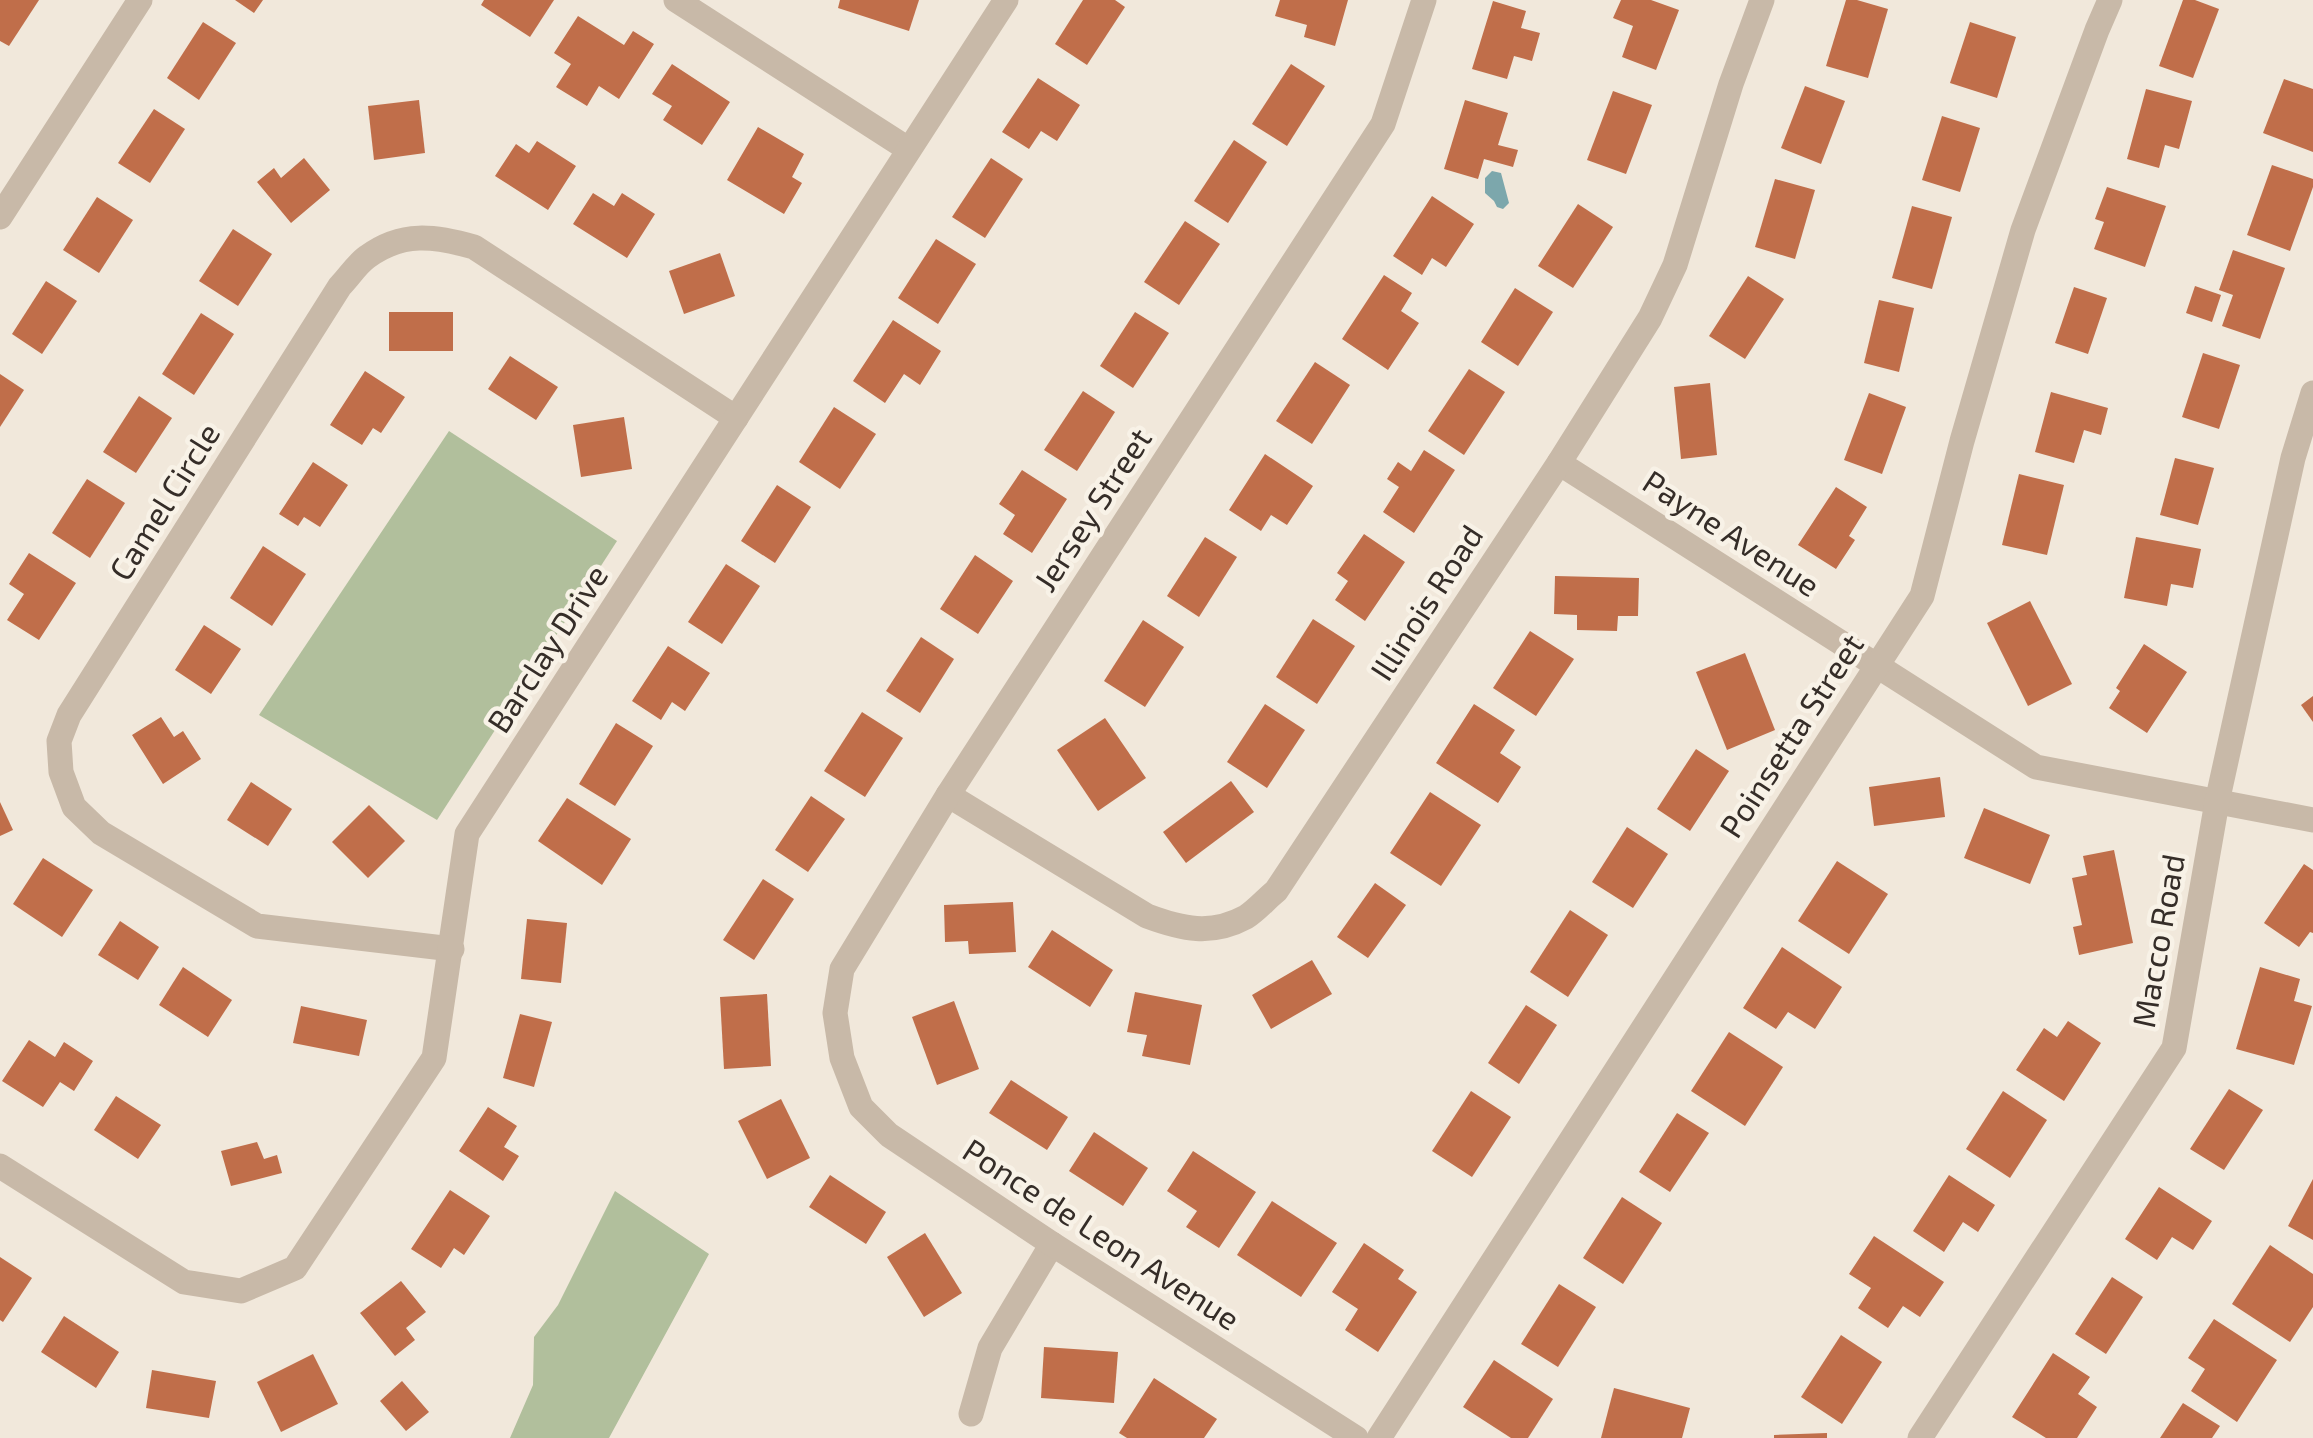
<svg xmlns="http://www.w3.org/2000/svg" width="2313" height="1438" viewBox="0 0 2313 1438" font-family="'Exo 2',sans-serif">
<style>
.green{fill:#b1bf9c}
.water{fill:#7ca7ac}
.building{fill:#c06e4a}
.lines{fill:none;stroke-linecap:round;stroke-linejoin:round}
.minor{stroke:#c8b9a8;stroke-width:25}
.labels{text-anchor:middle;stroke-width:9;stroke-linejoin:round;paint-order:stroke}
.street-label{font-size:32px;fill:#352d28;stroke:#f8f2e7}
</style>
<rect width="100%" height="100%" fill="#f1e8db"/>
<g class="green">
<polygon points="449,431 617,541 437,820 259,715"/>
<polygon points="615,1191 709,1254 609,1438 510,1438 533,1385 534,1337 558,1305"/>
</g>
<polygon class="water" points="1492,171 1501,173 1509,203 1503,209 1497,207 1494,201 1485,193 1485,178"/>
<g class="building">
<polygon points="0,0 39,0 9,46 0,41"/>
<polygon points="235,0 263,0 254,13"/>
<polygon points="484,0 554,0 530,37 481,5"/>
<polygon points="840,0 919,0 909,31 838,8"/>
<polygon points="1083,0 1115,0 1125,7 1087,65 1055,44"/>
<polygon points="1280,0 1348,0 1335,46 1304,37 1307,25 1275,16"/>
<polygon points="1621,0 1651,0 1679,10 1656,70 1622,57 1633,26 1613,18"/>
<polygon points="1846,0 1857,0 1888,9 1868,78 1826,66"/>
<polygon points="2183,0 2195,0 2219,9 2193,78 2159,66"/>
<polygon points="1493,1 1526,11 1521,28 1540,33 1532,61 1514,56 1507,79 1472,69"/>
<polygon points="578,16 624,45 633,31 654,44 619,99 599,86 587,106 556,87 571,64 554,53"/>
<polygon points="203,22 236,43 199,100 167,78"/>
<polygon points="1970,22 2016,37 1997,98 1950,83"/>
<polygon points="672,64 730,102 702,145 663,120 672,106 652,94"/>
<polygon points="1291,64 1325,86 1287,146 1252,124"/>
<polygon points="1038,78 1080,105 1057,141 1041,131 1029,149 1002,132"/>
<polygon points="2284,79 2313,89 2313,152 2263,133"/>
<polygon points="1805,86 1845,101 1821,164 1781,148"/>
<polygon points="2146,89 2192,101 2179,149 2165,145 2159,168 2127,159"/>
<polygon points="1613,91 1652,105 1626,174 1587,160"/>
<polygon points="419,100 425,153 374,160 368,106"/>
<polygon points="1465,100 1508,113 1498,145 1518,150 1513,167 1484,159 1478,179 1444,169"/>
<polygon points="154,109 185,129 150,183 118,163"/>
<polygon points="1942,116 1980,128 1960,192 1922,180"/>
<polygon points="758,127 804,154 792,177 802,183 784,214 727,180"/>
<polygon points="1234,140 1267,162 1228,223 1194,201"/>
<polygon points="537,141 576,166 548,210 495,176 516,144 529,153"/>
<polygon points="304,158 330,190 291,223 257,182 274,168 281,178"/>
<polygon points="991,158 1023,179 985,238 952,217"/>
<polygon points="2272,165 2313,179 2313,187 2290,251 2247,235"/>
<polygon points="1775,179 1815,190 1795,259 1755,247"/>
<polygon points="2107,187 2166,206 2145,267 2094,249 2104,222 2095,219"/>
<polygon points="593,193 614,206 622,193 655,214 627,258 573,224"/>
<polygon points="1432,196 1474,224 1446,267 1432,258 1422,275 1393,256"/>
<polygon points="97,197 133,220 99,273 63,250"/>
<polygon points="1578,204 1613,227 1573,288 1538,266"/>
<polygon points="1912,206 1952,217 1932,289 1892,278"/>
<polygon points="1185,221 1220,244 1179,305 1144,282"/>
<polygon points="233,229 272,254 238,306 199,281"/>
<polygon points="936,239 976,264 938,324 898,298"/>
<polygon points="2233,250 2285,268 2260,339 2222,326 2233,295 2219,290"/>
<polygon points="720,253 735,296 684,314 669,271"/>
<polygon points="1384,275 1412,293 1401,311 1419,323 1388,370 1342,339"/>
<polygon points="1748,276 1784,299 1745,359 1709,336"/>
<polygon points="46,281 77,301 42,354 12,334"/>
<polygon points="2195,286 2221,295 2212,322 2186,313"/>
<polygon points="2074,287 2107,298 2088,354 2055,343"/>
<polygon points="1515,288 1553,312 1518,366 1481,342"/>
<polygon points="1879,300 1914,308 1899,372 1864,363"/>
<rect x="389" y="312" width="64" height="39"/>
<polygon points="1135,312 1169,333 1133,388 1100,366"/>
<polygon points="201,313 234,334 194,395 162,374"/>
<polygon points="893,320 941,351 920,385 904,374 885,403 853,381"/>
<polygon points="2203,353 2240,365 2219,429 2182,417"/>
<polygon points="510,356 558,387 536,420 488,389"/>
<polygon points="1315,362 1350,385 1312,444 1276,421"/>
<polygon points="1469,369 1505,392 1464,455 1428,431"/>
<polygon points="365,371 405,397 381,433 373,428 362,445 330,425"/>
<polygon points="0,374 24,390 0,427"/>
<polygon points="1710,383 1717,455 1681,459 1674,387"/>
<polygon points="1083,391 1115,412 1077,471 1044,450"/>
<polygon points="2051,392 2108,408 2101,435 2084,430 2074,463 2035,452"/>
<polygon points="1869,393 1906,407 1882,474 1844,460"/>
<polygon points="139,396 172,418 136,473 103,452"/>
<polygon points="834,407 876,434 840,489 799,462"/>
<polygon points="624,417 632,469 581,477 573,425"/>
<polygon points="1424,450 1455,470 1414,533 1383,512 1399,487 1387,479 1398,462 1411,471"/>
<polygon points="1265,454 1313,486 1287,525 1271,515 1261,531 1229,510"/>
<polygon points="2175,458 2214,468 2198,525 2160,515"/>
<polygon points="313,462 348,485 320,527 304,517 298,526 279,514"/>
<polygon points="1022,470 1067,499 1032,553 1003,534 1015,515 999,504"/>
<polygon points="2019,474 2064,485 2047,555 2002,545"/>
<polygon points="87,479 125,503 90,558 52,533"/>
<polygon points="777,485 811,507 775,563 741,541"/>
<polygon points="1836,487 1867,507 1849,536 1855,540 1836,569 1798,545"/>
<polygon points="1364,534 1405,562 1365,621 1335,600 1348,581 1337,573"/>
<polygon points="1205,537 1237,557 1199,617 1167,596"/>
<polygon points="2136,537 2201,549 2193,588 2171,584 2167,606 2124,598"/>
<polygon points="263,546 306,574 272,626 230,598"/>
<polygon points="29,553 76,583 39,640 7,620 24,594 9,584"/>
<polygon points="975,555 1013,581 978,634 940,609"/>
<polygon points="726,564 760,586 722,644 688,622"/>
<polygon points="1555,576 1639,578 1638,616 1618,616 1617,631 1577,630 1577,615 1554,614"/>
<polygon points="2030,601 2072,684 2028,706 1987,623"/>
<polygon points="1313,619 1355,646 1317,704 1276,677"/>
<polygon points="1143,620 1184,647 1145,707 1104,681"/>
<polygon points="204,625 241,649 211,694 175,670"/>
<polygon points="1530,631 1574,659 1536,716 1493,688"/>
<polygon points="921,637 954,659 920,713 886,691"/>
<polygon points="2144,644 2187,672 2147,733 2109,708 2120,691 2116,688"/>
<polygon points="668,646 710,673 685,711 672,702 661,720 632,701"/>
<polygon points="1745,653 1775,730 1727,750 1696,672"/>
<polygon points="2313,696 2313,722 2301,705"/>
<polygon points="1265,704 1305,730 1267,788 1227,762"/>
<polygon points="1474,704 1515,730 1500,753 1521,767 1498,803 1436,763"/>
<polygon points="862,712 903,738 865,797 824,771"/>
<polygon points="161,717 174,737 183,731 201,759 163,784 132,735"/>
<polygon points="1105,718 1146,778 1098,811 1057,750"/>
<polygon points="616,723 653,746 615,806 579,784"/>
<polygon points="1696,749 1729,771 1690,831 1657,809"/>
<polygon points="1940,777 1945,817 1874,826 1869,787"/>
<polygon points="1231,781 1254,812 1186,863 1163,832"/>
<polygon points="251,782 292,809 268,846 227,820"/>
<polygon points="1430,792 1481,825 1441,886 1390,853"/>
<polygon points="811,796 845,819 808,872 775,850"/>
<polygon points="567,798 631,839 602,885 538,841"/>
<polygon points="0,802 13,830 0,836"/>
<polygon points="369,805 405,841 368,878 332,842"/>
<polygon points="1984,808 2050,835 2030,884 1964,858"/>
<polygon points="1627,827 1668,854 1633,908 1592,882"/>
<polygon points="2114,850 2133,943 2079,955 2073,927 2082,925 2072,878 2087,875 2083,856"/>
<polygon points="43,858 93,890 62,937 13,904"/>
<polygon points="1837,861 1888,894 1849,954 1798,921"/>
<polygon points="2304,864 2313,870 2313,933 2310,932 2299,947 2264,923"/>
<polygon points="763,879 794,899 754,960 723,940"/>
<polygon points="1375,883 1406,905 1368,958 1337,937"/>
<polygon points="1013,902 1016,952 969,954 968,941 945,942 944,905"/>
<polygon points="1570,910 1608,935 1568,997 1530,972"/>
<polygon points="527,919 567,923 561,983 521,979"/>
<polygon points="120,921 159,947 138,980 98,955"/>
<polygon points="1052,930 1113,970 1090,1007 1028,967"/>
<polygon points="1782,947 1842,987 1815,1029 1788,1012 1776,1029 1743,1008"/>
<polygon points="1312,960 1332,994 1271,1029 1252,995"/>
<polygon points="183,967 232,1000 208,1037 159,1005"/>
<polygon points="2260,967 2300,979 2294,1001 2312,1006 2294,1065 2236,1049"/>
<polygon points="1135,992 1202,1005 1190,1065 1142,1056 1147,1035 1127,1032"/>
<polygon points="767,994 771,1066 724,1069 720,997"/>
<polygon points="954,1001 979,1069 937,1085 912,1017"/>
<polygon points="1526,1005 1557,1025 1519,1084 1488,1063"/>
<polygon points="301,1006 367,1020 359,1056 293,1043"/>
<polygon points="520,1014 552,1022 534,1087 503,1078"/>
<polygon points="2068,1021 2101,1043 2064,1101 2016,1070 2044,1028 2057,1037"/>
<polygon points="1729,1032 1783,1067 1745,1126 1691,1091"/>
<polygon points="29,1040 55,1057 64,1042 93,1061 74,1091 60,1082 43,1107 2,1081"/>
<polygon points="1011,1080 1068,1117 1047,1150 989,1113"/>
<polygon points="2229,1089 2263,1110 2224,1170 2190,1149"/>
<polygon points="1471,1091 1511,1117 1472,1177 1432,1151"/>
<polygon points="2003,1091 2047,1120 2010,1178 1966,1149"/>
<polygon points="116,1096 161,1125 138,1159 94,1130"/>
<polygon points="781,1099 810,1158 767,1179 738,1121"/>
<polygon points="488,1107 517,1126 504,1147 519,1156 503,1181 459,1151"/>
<polygon points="1677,1113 1709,1133 1670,1192 1639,1172"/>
<polygon points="1094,1132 1148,1168 1123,1206 1069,1171"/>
<polygon points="257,1142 264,1159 277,1155 282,1173 231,1186 221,1151"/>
<polygon points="1193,1151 1256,1192 1219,1248 1186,1227 1197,1211 1167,1191"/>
<polygon points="830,1175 886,1212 866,1244 809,1207"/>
<polygon points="1949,1175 1995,1205 1978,1232 1963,1222 1944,1252 1913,1231"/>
<polygon points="2313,1179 2313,1240 2288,1226"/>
<polygon points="2159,1187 2212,1221 2193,1250 2172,1237 2157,1260 2125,1239"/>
<polygon points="450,1190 490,1216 464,1255 454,1248 441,1268 411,1249"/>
<polygon points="1622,1197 1662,1223 1623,1284 1583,1258"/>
<polygon points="1272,1201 1337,1243 1301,1297 1237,1255"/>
<polygon points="925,1233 962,1293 924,1317 887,1257"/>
<polygon points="1874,1236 1944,1282 1920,1317 1903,1306 1888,1328 1858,1308 1871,1288 1849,1274"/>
<polygon points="1364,1243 1404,1270 1398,1279 1417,1292 1378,1352 1345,1330 1358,1309 1332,1292"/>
<polygon points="2270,1245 2313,1274 2313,1307 2290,1342 2232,1304"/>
<polygon points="0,1257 32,1278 3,1322 0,1320"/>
<polygon points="2112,1277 2143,1297 2106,1354 2075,1334"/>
<polygon points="401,1281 426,1312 406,1328 415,1340 395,1356 360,1313"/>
<polygon points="1559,1284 1596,1307 1558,1367 1521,1344"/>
<polygon points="64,1316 119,1352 96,1388 41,1352"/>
<polygon points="2214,1319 2277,1360 2237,1422 2191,1391 2205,1369 2188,1358"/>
<polygon points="1841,1335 1882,1362 1842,1424 1801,1397"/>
<polygon points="1044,1347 1118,1352 1114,1403 1041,1398"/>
<polygon points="2053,1353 2090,1377 2078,1394 2097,1407 2077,1438 2046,1438 2012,1417"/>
<polygon points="313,1354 338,1404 281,1432 257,1382"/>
<polygon points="1494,1360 1553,1399 1528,1438 1511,1438 1463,1407"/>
<polygon points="152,1370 216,1381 209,1418 146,1408"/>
<polygon points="1154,1378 1217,1419 1204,1438 1127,1438 1119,1433"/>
<polygon points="402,1381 429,1412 406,1431 380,1401"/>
<polygon points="1614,1388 1690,1408 1682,1438 1601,1438"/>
<polygon points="2183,1403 2220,1426 2212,1438 2160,1438"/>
<polygon points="1827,1433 1827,1438 1774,1438 1774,1435"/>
</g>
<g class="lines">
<g class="minor">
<polyline points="676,0 908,149"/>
<polyline points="0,217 140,0"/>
<polyline points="1559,463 2036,767 2313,820"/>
<path d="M948 795 1147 916C1182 929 1211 936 1246 917 1257 910 1266 899 1276 891L1559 463 1650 318 1675 265 1731 84 1762 0"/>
<path d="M452 949 257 926 101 833 74 807 61 772 59 741 69 715 340 286C349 277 357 264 367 257 402 231 435 236 474 247L736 418"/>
<polyline points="0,1166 184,1282 241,1291 295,1268 434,1058 467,834 1006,0"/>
<polyline points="971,1414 990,1348 1052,1244"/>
<polyline points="1356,1438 1052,1244 889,1135 861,1107 842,1058 835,1013 842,969 948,795 1383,124 1424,0"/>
<polyline points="1379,1438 1922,596 1962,441 2023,230 2097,30 2110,0"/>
<polyline points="1920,1438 2174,1048 2217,802 2293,458 2313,393"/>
</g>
</g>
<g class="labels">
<g class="street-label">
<text transform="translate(165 502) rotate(-58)" y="11">Camel Circle</text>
<text transform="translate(1093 510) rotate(-57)" y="11">Jersey Street</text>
<text transform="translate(1731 534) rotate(33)" y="11">Payne Avenue</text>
<text transform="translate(1427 603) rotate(-57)" y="11">Illinois Road</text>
<text transform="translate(548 649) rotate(-57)" y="11">Barclay Drive</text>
<text transform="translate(1792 736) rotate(-57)" y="11">Poinsetta Street</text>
<text transform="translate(2159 941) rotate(-80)" y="11">Macco Road</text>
<text transform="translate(1101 1235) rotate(33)" y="11">Ponce de Leon Avenue</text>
</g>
</g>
</svg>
